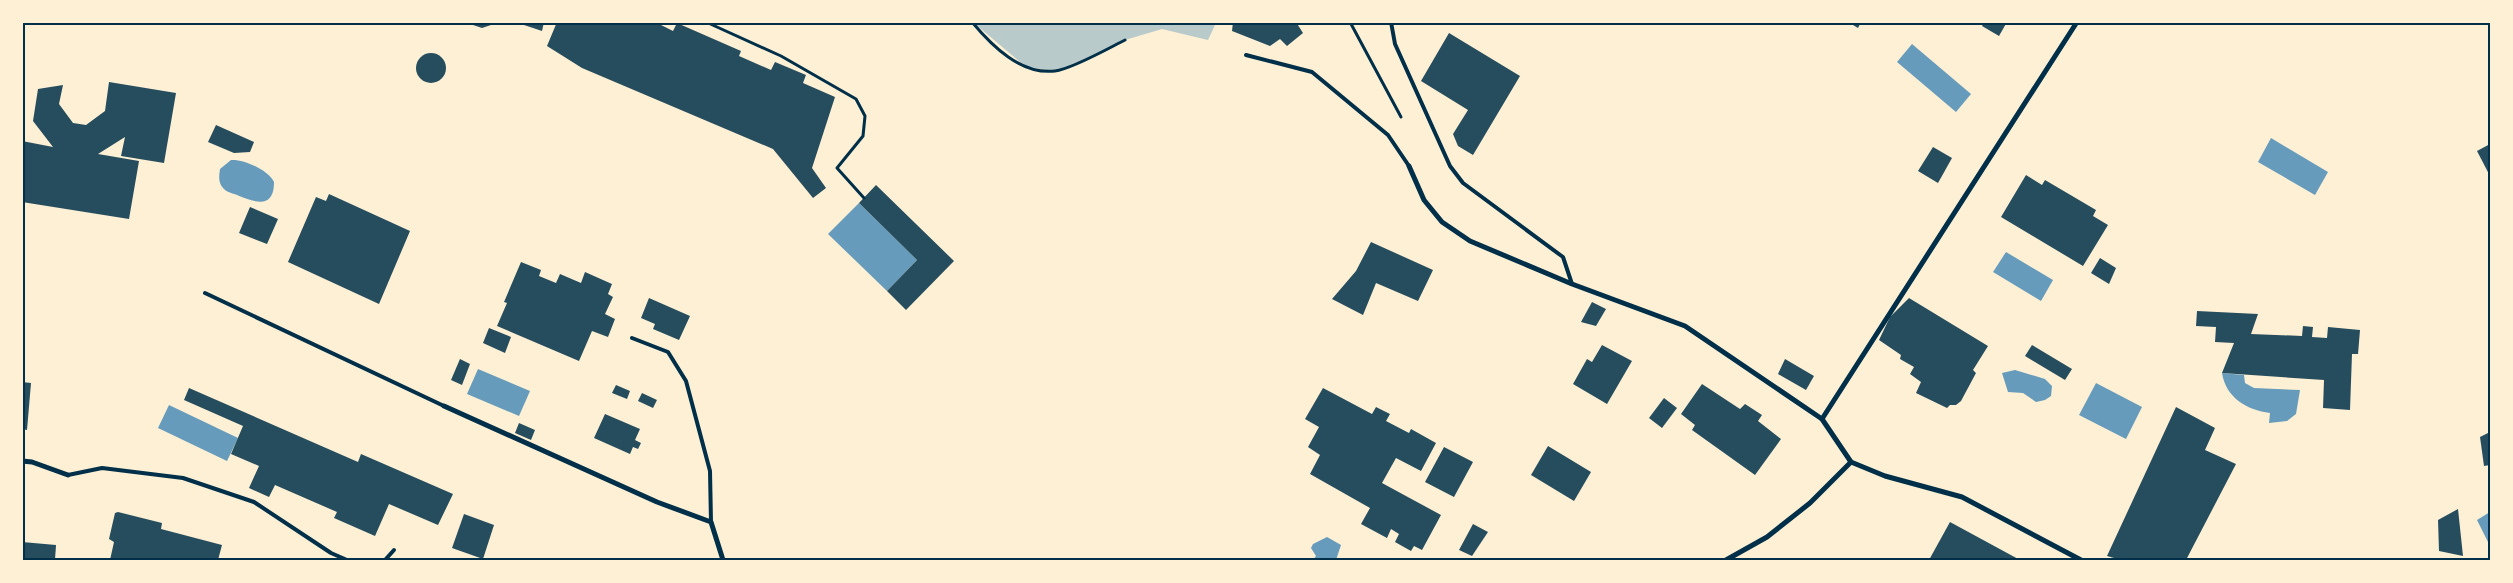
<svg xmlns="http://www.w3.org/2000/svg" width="2513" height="583" viewBox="0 0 2513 583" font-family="'Fira Sans',sans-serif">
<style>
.green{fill:#b9caca}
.water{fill:#669bbc}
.building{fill:#264d5e}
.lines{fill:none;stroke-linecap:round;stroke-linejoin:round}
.path{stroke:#003049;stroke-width:3}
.service{stroke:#003049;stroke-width:4}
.minor{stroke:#003049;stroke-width:5}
.neatline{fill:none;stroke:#003049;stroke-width:2}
</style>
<rect width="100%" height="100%" fill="#fdf0d5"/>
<polygon class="green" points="974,23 1216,23 1208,40 1162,29 1125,40 1094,56 1055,71 1026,67"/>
<g class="water">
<polygon points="1912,44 1971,94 1956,112 1897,62"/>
<polygon points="2271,138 2328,172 2315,195 2258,162"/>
<path d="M231 160C244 159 268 170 274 182 274 210 254 202 237 195 232 193 226 192 223 188 218 182 219 176 220 169Z"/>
<polygon points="859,203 917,260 887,291 828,234"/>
<polygon points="2006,252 2053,280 2041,301 1993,272"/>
<polygon points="478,369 530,391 519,416 467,394"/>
<polygon points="2015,370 2045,379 2052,386 2051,396 2045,400 2036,402 2023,393 2008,392 2002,373"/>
<path d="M2222 373 2244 375 2245 383 2254 388 2300 390 2296 414 2287 421 2269 423 2270 413C2247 410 2226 398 2222 373Z"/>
<polygon points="2096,383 2142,407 2126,439 2079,415"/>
<polygon points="169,405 238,438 227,461 158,428"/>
<polygon points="2490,512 2490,546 2477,520"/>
<polygon points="1327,537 1341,545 1336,560 1313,560 1316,556 1311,548 1313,544"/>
</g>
<g class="building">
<polygon points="464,22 497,22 497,23 482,28"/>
<polygon points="515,22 544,22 542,31"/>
<polygon points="557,22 655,22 673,31 677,23 741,51 739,56 771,70 775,62 806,75 803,83 835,97 812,168 826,188 813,198 773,149 582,68 547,46"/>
<polygon points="1233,22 1296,22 1303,33 1287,46 1280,39 1270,46 1232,31"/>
<polygon points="1848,22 1861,22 1858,28"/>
<polygon points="1984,22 2007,22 1999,36 1982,26"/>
<polygon points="1449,33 1520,76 1473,155 1458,146 1453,134 1468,110 1421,81"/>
<circle cx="431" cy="68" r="15"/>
<polygon points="109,82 176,93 164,163 121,156 125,137 98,154 139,161 129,219 22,202 22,141 53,147 33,121 38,89 63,85 59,104 73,123 86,125 105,111"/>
<polygon points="216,125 254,142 250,152 234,153 208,142"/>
<polygon points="2490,144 2490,176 2477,151"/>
<polygon points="1933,147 1952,158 1938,183 1918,171"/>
<polygon points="2026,175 2042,185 2045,180 2096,210 2093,216 2108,225 2083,266 2001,217"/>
<polygon points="876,185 954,261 906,310 887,291 917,260 859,203"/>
<polygon points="329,194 410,231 379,304 288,262 316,197 326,201"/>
<polygon points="250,207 278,219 267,244 239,233"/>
<polygon points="1371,242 1433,270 1418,301 1376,283 1363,315 1332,299 1356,271"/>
<polygon points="2100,258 2116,268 2109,284 2091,273"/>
<polygon points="521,262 541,270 539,276 556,283 560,274 581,283 585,272 612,284 608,294 613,297 605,314 615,319 608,337 592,331 579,361 497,326 507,303 504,302"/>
<polygon points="649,298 690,316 679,340 653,329 655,324 641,318"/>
<polygon points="1909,298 1988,346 1973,370 1976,373 1961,401 1956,405 1950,405 1947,408 1916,393 1921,382 1910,374 1914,367 1900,359 1901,355 1879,340 1890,317"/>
<polygon points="1592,302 1606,309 1596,326 1581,322"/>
<polygon points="2197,311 2258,314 2251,334 2302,336 2303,326 2313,327 2312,337 2327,338 2328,327 2360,330 2358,354 2352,354 2350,410 2323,408 2324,380 2222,373 2234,343 2215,342 2216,327 2196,326"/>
<polygon points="489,328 511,337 505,353 483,343"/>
<polygon points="1602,345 1632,361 1607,404 1573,384 1587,359 1592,362"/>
<polygon points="2032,345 2072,369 2065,380 2025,356"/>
<polygon points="460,359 470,364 462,385 451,380"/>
<polygon points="1785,359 1814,376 1806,390 1778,374"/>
<polygon points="22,382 31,383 27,430 22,429"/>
<polygon points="1702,384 1740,409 1745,404 1762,415 1758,421 1781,439 1755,475 1692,430 1695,425 1681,414"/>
<polygon points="616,385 630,391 627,399 612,393"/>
<polygon points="189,388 358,462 361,454 453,494 438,525 389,504 375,536 334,518 337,512 275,485 269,497 249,488 259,466 231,454 243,426 184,400"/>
<polygon points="1323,388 1372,414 1376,407 1390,414 1386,421 1409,433 1411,429 1436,443 1421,471 1396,458 1382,483 1441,515 1422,550 1414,546 1411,551 1395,542 1399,534 1391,529 1387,538 1361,524 1370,508 1310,474 1320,455 1308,447 1319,427 1305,419"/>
<polygon points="642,393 657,400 653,408 638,401"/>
<polygon points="1664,398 1677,408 1662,428 1649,418"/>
<polygon points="2176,407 2215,428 2205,450 2236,464 2186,560 2121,560 2107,556"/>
<polygon points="605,414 640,429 635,440 641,443 638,449 633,447 630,454 594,438"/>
<polygon points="519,423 535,430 531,440 515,433"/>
<polygon points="2490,432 2490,465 2484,466 2480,437"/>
<polygon points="1548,446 1591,472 1574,501 1531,475"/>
<polygon points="1444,447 1473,462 1454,497 1425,482"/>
<polygon points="2458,509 2463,556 2439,551 2438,520"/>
<polygon points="118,512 162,523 161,529 222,545 218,560 110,560 114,542 109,539 115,513"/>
<polygon points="464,514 494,525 483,559 452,548"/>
<polygon points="1950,522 2020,560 1929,560"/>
<polygon points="1473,524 1488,532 1472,556 1459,550"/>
<polygon points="22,542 56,545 55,560 22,560"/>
</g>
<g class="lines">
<g class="path">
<polyline points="706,22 781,56 856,99 865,116 863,136 837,168 864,198"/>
<path d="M972 22C992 46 1021 75 1055 71 1072 69 1109 48 1125 40"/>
<polyline points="1350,22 1401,117"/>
</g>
<g class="service">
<polyline points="1391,22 1395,44 1450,166 1463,183 1563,257 1572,284"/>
<polyline points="1246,55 1312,72 1388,135 1409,166"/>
<polyline points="205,293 444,406"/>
<polyline points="632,338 668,352 686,381 710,471 711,522"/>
<polyline points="68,475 102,468 183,478 254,502 331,553 347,560"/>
<polyline points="385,560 394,550"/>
</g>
<g class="minor">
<polyline points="1409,166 1424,200 1442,222 1470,241 1572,284 1685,326 1822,419 1851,462 1885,476 1962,497 2081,560"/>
<polyline points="444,406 657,502 711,522 723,560"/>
<polyline points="1822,419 2077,22"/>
<polyline points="22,461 32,462 68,475"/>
<polyline points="1726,560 1767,537 1810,503 1851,462"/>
</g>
</g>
<rect width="2513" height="583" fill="none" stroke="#fdf0d5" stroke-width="48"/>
<rect x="24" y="24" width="2465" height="535" class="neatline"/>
</svg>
